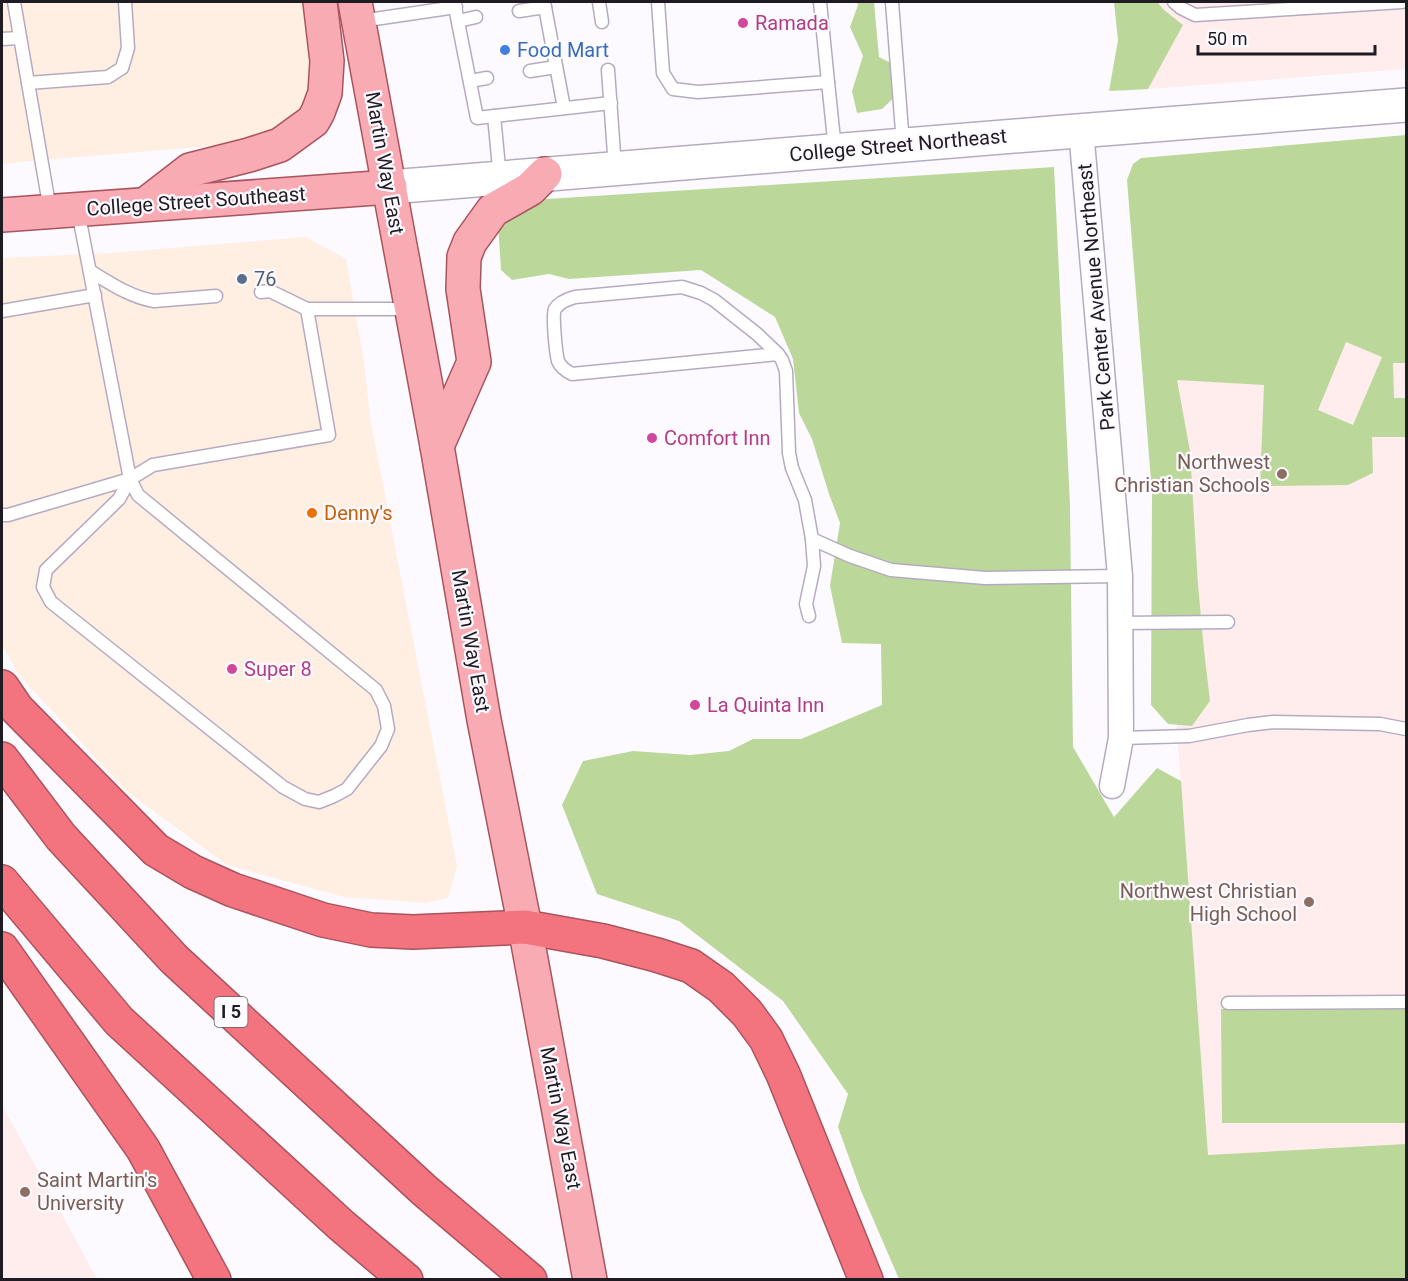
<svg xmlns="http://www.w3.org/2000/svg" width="1408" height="1281" viewBox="0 0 1408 1281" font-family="Roboto,sans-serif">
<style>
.commercial{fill:#ffeee2}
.education{fill:#feedec}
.green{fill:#bbd89a;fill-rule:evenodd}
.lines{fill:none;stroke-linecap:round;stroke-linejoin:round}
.lane-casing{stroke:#b5abc1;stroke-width:15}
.street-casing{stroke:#b5abc1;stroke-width:27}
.secondary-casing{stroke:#b5abc1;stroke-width:36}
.primary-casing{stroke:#a9545e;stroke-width:36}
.highway-casing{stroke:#a9545e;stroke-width:36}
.lane{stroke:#fff;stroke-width:12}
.street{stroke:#fff;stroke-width:24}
.secondary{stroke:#fff;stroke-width:33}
.primary{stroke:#f8abb2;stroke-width:33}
.highway{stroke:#f3737e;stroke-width:33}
.hotel-dot{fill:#d1479c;stroke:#fcfaff;stroke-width:2}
.shop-dot{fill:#3f7fe0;stroke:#fcfaff;stroke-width:2}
.service-dot{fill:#5c6f8a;stroke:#fcfaff;stroke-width:2}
.education-dot{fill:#8d6e63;stroke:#fcfaff;stroke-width:2}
.food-dot{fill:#e8710a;stroke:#fcfaff;stroke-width:2}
.labels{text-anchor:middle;stroke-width:4.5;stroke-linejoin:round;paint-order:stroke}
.shield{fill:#fcfaff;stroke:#615e65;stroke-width:1.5}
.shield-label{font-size:18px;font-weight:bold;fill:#1f1b23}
.hotel-label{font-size:20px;fill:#b23c85;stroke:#fcfaff;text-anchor:start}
.shop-label{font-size:20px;fill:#366cbe;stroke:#fcfaff;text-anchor:start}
.street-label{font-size:20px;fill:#1f1b23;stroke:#fcfaff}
.service-label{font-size:20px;fill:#4e5e75;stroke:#fcfaff;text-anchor:start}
.education-label{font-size:20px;fill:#785e54;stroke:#fcfaff;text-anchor:end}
.food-label{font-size:20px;fill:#c56008;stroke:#fcfaff;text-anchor:start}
</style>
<rect width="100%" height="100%" fill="#fcfaff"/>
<g class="commercial">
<polygon points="2,2 309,2 316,91 286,127 237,144 41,160 2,164"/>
<polygon points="306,237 346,259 364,362 370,418 457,866 448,898 426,903 344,897 227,865 125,790 19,675 2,644 2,258 112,253"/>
</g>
<g class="education">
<polygon points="1114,2 1406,2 1406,69 1123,91"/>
<polygon points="1406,165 1406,1157 1208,1155 1136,168"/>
<polygon points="2,1105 97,1279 2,1279"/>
</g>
<g class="green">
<polygon points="857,2 874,2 879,57 897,66 899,93 882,109 857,113 852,91 863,56 850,27 858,5"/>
<polygon points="1114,2 1157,2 1164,10 1183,25 1148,89 1109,91 1118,40"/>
<path d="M1406 135V363H1393L1394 398H1406V437H1372L1373 473 1348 485 1260 486 1264 385 1177 380 1190 451 1198 585 1204 650 1210 701 1192 726 1168 724 1151 705 1152 493 1127 180 1133 164 1141 158ZM1346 342 1382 357 1353 425 1318 410Z"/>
<polygon points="1054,167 1070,505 1073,747 1114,817 1157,768 1181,781 1208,1155 1406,1144 1406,1279 899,1279 861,1191 838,1127 848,1094 783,1001 679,921 597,894 562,805 583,761 633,751 690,755 729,751 753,739 801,739 882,705 881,644 842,643 830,586 840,523 829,494 812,439 799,413 793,359 775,317 701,270 569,279 549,274 512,280 501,270 498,224 531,200"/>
<polygon points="1406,1008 1406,1123 1222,1123 1221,1009"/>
</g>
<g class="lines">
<g class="lane-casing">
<g id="lane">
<polyline points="14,2 50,210"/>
<polyline points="454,2 477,118 611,103"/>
<polyline points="544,2 564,108"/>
<polyline points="599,2 602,22"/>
<polyline points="658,2 663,73 673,89 698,92 828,82 835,149"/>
<polyline points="820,2 828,82"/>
<polyline points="892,2 903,144"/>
<polyline points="1174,2 1181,8 1195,15 1402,2"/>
<polyline points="519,11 545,7"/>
<polyline points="361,21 456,7"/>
<polyline points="458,21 476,17"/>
<polyline points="2,39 20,38"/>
<polyline points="608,70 615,168"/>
<polyline points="530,71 556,67"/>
<polyline points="470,81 487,78"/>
<polyline points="28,83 108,77 122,68 128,48 125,2"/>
<polyline points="494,116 500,178"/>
<polyline points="78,211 130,479 138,495 376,690 384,706 388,729 381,746 347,789 334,796 319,802 305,799 283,787 51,602 43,587 46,570 119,499 130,479"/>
<path d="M90 271C110 283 130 297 154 301L216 296"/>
<polyline points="261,292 270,291 307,309 411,309"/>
<polyline points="2,311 95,295"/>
<path d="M778 354 572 374C566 371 561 368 558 361 556 354 552 315 555 309 559 302 568 299 575 297L682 287 701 293 714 300 757 334 778 354 782 360 786 371 789 453 792 468 805 500 812 539 814 566 806 604 809 616"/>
<polyline points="2,515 8,515 130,479 153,465 329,435 307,309"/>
<polyline points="812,539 850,556 891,570 985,578 1120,576"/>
<polyline points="1120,623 1228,622"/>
<polyline points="1121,738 1189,736 1248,725 1273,722 1380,724 1406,729"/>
<polyline points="1228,1003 1406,1002"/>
</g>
</g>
<g class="street-casing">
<polyline id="street" points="1081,130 1120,576 1121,738 1112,786"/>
</g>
<g class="secondary-casing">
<polyline id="secondary" points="390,187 1052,133 1406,105"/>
</g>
<g class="primary-casing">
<g id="primary">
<polyline points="355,2 437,446 484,720 525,927 590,1280"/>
<polyline points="146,204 190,170 249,155 280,145 313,121 318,112 325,93 327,61 320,2"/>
<polyline points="2,215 390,187"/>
<polyline points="437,446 474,362 463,289 464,257 470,242 493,210 530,189 545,174"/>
</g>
</g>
<g class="highway-casing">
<g id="highway">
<polyline points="2,687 17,709 156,850 193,872 233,890 323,920 371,930 413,932 525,927 603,941 657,955 691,966 721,987 747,1013 766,1039 783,1074 866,1280"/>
<polyline points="2,759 61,837 174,959 424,1190 530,1280"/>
<polyline points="2,882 119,1021 341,1225 406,1280"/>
<polyline points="2,949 143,1149 214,1280"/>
</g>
</g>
<use href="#lane" class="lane"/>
<use href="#street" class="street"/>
<use href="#secondary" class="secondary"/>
<use href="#primary" class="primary"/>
<use href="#highway" class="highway"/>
</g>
<g class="hotel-dot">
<circle cx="743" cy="23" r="6"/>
<circle cx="652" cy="438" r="6"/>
<circle cx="232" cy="669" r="6"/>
<circle cx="695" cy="705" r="6"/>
</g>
<circle class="shop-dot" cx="505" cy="50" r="6"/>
<circle class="service-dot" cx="242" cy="279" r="6"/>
<g class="education-dot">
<circle cx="1282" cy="474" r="6"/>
<circle cx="1309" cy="902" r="6"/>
<circle cx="25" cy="1192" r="6"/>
</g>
<circle class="food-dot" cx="312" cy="513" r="6"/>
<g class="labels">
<rect class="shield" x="214.5" y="997" width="33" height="30" rx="4.5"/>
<g class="shield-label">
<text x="231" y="1018">I 5</text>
</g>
<g class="hotel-label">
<text x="755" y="30">Ramada</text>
<text x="664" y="445">Comfort Inn</text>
<text x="244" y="676">Super 8</text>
<text x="707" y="712">La Quinta Inn</text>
</g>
<g class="shop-label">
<text x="517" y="57">Food Mart</text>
</g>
<g class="street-label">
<text transform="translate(898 145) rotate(-5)" y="7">College Street Northeast</text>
<text transform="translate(385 163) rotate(80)" y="7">Martin Way East</text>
<text transform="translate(196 201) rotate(-4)" y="7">College Street Southeast</text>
<text transform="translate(1096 297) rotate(-95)" y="7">Park Center Avenue Northeast</text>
<text transform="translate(471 641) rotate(80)" y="7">Martin Way East</text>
<text transform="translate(561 1118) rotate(79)" y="7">Martin Way East</text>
</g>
<g class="service-label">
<text x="254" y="286">76</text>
</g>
<g class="education-label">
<text x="1270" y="469">Northwest<tspan x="1270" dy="23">Christian Schools</tspan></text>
<text x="1297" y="898">Northwest Christian<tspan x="1297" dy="23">High School</tspan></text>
<text x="37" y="1187" text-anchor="start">Saint Martin's<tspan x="37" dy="23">University</tspan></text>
</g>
<g class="food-label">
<text x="324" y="520">Denny's</text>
</g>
</g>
<rect width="1408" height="1281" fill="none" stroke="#1f1b23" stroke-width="6"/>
<path d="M1198 45v9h177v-9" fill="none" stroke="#1f1b23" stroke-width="3"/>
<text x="1207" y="45" font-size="18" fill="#1f1b23" stroke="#fcfaff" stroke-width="4.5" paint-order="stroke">50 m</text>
</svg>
